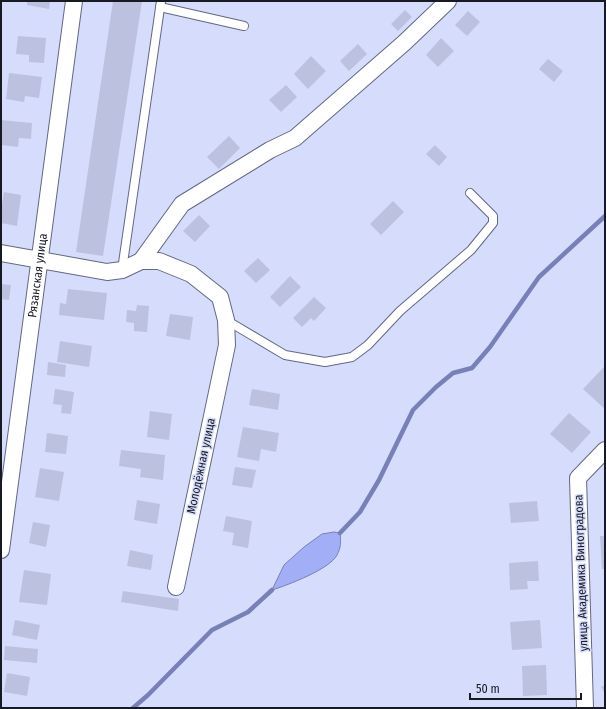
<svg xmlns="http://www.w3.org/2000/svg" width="606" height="709" viewBox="0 0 606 709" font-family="'Fira Sans Condensed',sans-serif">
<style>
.water{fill:#a2aef6;stroke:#7881b7}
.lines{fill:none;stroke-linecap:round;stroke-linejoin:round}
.stream{stroke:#7881b7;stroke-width:4.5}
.building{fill:#bcc1df}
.service-casing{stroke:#636882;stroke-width:10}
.minor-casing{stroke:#636882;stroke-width:18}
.service{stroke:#fff;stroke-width:8}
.minor{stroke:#fff;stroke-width:16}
.labels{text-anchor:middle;stroke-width:3;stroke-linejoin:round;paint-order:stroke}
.street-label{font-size:12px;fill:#171923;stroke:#d6dcfb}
</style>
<rect width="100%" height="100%" fill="#d6dcfb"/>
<path class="water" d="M334 532 340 533C341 541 341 548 337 555 330 569 288 585 272 590L284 565 304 547 322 534Z"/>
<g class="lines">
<g class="stream">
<polyline points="340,533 360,512 379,480 413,410 436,387 453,373 472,368 490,347 539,277 605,216"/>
<polyline points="133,708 148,695 212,630 248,612 272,590"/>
</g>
</g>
<g class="building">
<polygon points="27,1 50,1 49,9 27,5"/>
<polygon points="113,1 142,1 103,256 76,252"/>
<polygon points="405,10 412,17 398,31 391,24"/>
<polygon points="468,11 480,22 467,36 455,25"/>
<polygon points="18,36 46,38 44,63 29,62 29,55 16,54"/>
<polygon points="441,38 454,51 438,67 426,55"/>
<polygon points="358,44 367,54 349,71 340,61"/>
<polygon points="311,56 326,71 308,89 294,74"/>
<polygon points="548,59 563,71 554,82 539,69"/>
<polygon points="9,73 42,77 39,98 25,96 24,102 6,99"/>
<polygon points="286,85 297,97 281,112 269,100"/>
<polygon points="1,120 32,123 31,139 19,138 18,147 1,145"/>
<polygon points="229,136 240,148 219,169 207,157"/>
<polygon points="435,145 447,157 439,166 426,154"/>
<polygon points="4,192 21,195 17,226 1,223 1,210"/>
<polygon points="393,201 404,212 381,235 370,224"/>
<polygon points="199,215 210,226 195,242 183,231"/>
<polygon points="258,258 270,270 256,283 244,271"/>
<polygon points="290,276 301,287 280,307 270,297"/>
<polygon points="1,284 11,285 9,300 1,299"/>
<polygon points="68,289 107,293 104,320 59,315 60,303 66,304"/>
<polygon points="314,297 326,308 314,321 311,318 302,327 293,318"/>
<polygon points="137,305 149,306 147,332 134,331 134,323 126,322 127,310 136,311"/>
<polygon points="170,314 193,317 190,340 166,336"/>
<polygon points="60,341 92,346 89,367 57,362"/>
<polygon points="48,362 66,365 65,377 47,375"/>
<polygon points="605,366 605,409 583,389"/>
<polygon points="55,389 74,392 71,414 61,413 62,405 53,404"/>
<polygon points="252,389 280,394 278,410 249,405"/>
<polygon points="150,411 172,414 169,440 147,437"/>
<polygon points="569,413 591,432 572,453 550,434"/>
<polygon points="243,427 279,433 276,452 261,449 259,461 237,457"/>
<polygon points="47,433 68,436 66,454 45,452"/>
<polygon points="121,450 165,455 163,480 140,477 141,469 119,466"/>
<polygon points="235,467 256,470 252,488 232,485"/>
<polygon points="40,468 64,472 59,501 35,497"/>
<polygon points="137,500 160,504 157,524 134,520"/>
<polygon points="537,501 539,521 511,523 509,503"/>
<polygon points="226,516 252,521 248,548 232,545 234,533 223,531"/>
<polygon points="33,522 50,525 46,547 29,543"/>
<polygon points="600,536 605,536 605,569 602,569"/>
<polygon points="130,550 153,555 151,570 127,566"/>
<polygon points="538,561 539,581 527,581 528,589 510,590 509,563"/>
<polygon points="24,570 51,574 47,605 19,602"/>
<polygon points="123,591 179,599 178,611 121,602"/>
<polygon points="15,620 40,625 37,640 12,635"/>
<polygon points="540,620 542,648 512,650 510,622"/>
<polygon points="5,646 38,649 37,663 4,660"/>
<polygon points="546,665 547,695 523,696 522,666"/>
<polygon points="7,673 30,677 27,696 4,692"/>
<polygon points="605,685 605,694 601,687"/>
</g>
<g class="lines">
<g class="service-casing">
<g id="service">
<polyline points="160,7 244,26"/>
<polyline points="122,270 161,1"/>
<polyline points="226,320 285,355 325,362 352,357 368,345 400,311 471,250 493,223 493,216 470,193"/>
</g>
</g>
<g class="minor-casing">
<g id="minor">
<polyline points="1,253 107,272 122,270 141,261 159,261 191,274 220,297 226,320 227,345 176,587"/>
<polyline points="141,261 182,204 270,150 295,138 404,43 448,1"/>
<path id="s1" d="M1 550 74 1"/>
<polyline points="585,708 578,478 605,450"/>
</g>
</g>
<use href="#service" class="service"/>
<use href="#minor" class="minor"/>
</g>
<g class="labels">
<g class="street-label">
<text dy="4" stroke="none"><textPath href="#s1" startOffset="277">Рязанская улица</textPath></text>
<text transform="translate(201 466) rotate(-78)" y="4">Молодёжная улица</text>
<text transform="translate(581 573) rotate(-92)" y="4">улица Академика Виноградова</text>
</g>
</g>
<rect width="606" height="709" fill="none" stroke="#171923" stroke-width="4"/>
<path d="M470 693v6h111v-6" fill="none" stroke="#171923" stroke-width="2"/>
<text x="476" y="693" font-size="12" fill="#171923" stroke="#d6dcfb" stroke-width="3" paint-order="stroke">50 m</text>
</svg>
